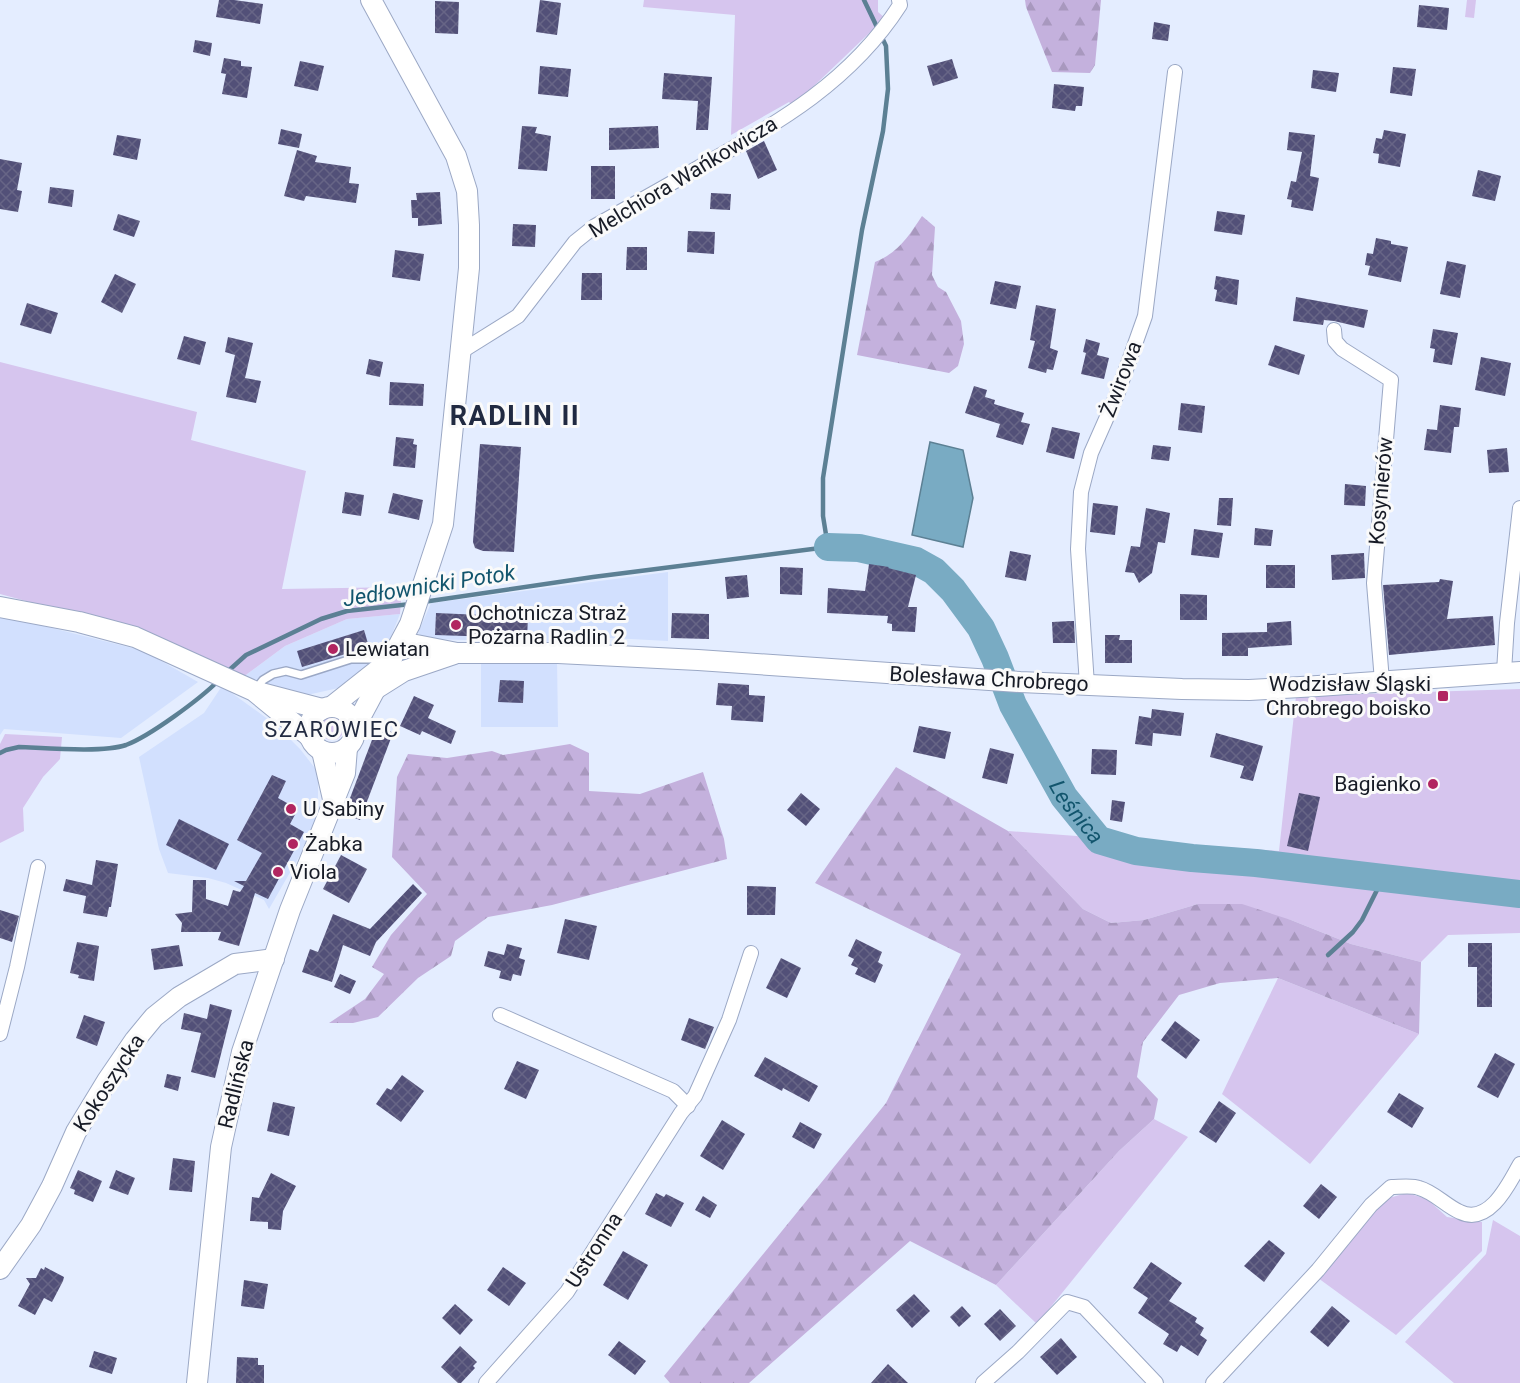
<svg xmlns="http://www.w3.org/2000/svg" width="1520" height="1383" viewBox="0 0 1520 1383" font-family="Roboto,sans-serif">
<style>
.built{fill:#d2e0fe}
.grass{fill:#d6c5ee}
.forest{fill:url(#forest-firs)}
.water{fill:#79abc3;stroke:#5c8094;stroke-width:1.5}
.lines{fill:none;stroke-linecap:round;stroke-linejoin:round}
.stream{stroke:#5c8094;stroke-width:4.5}
.river{stroke:#79abc3;stroke-width:28}
.building{fill:url(#building-cross-hatch)}
.lane-casing{stroke:#9ba8c5;stroke-width:10}
.street-casing{stroke:#9ba8c5;stroke-width:16}
.secondary-casing{stroke:#9ba8c5;stroke-width:22}
.lane{stroke:#fff;stroke-width:7}
.street{stroke:#fff;stroke-width:14}
.secondary{stroke:#fff;stroke-width:20}
.poi-dot{fill:#b12560;stroke:#fafafa;stroke-width:2}
.labels{text-anchor:middle;stroke-width:6;stroke-linejoin:round;paint-order:stroke}
.street-label{font-size:21px;fill:#171b26;stroke:#fafafa}
.poi-label{font-size:21px;fill:#171b26;stroke:#fafafa;text-anchor:start}
.water-label{font-size:22px;font-style:italic;fill:#12556d;stroke:#fafafa}
.neighbourhood-label{font-size:22px;letter-spacing:1.5px;fill:#212a41;stroke:#fafafa}
.district-label{font-size:27px;font-weight:bold;letter-spacing:1.5px;fill:#212a41;stroke:#fafafa}
</style>
<defs>
<pattern id="forest-firs" width="22" height="20" patternUnits="userSpaceOnUse" patternTransform="scale(1.5)"><rect width="22" height="20" fill="#c4b1dd"/><path d="M5 1l3.5 6h-7zM16 11l3.5 6h-7z" fill="#a898be"/></pattern>
<pattern id="building-cross-hatch" width="8" height="8" patternUnits="userSpaceOnUse" patternTransform="scale(1.5)"><rect width="8" height="8" fill="#525078"/><path d="M0 0l8 8M0 8l8-8" fill="none" stroke="#676586"/></pattern>
</defs>
<rect width="100%" height="100%" fill="#e4edff"/>
<g class="built">
<polygon points="668,572 668,641 574,636 555,642 425,639 418,633 431,603"/>
<polygon points="400,614 388,644 371,666 343,687 307,695 243,677 285,646 347,619"/>
<polygon points="0,615 144,651 198,682 121,738 4,729 0,735"/>
<polygon points="557,660 558,727 481,727 481,663"/>
<polygon points="222,686 276,725 300,749 318,772 318,815 300,855 269,909 264,900 226,883 208,878 168,873 159,849 139,757 204,713"/>
</g>
<g class="grass">
<polygon points="644,0 878,0 878,12 885,18 793,106 789,102 731,135 735,15 643,7"/>
<polygon points="1467,0 1476,0 1474,18 1465,17"/>
<polygon points="0,362 197,412 191,440 306,471 282,589 402,587 400,614 347,619 285,646 243,677 184,648 152,635 0,594"/>
<polygon points="1520,689 1520,933 1448,935 1421,962 1351,944 1291,920 1198,904 1144,920 1111,923 1083,909 1008,831 1279,851 1296,696"/>
<circle cx="332" cy="728" r="12"/>
<polygon points="5,734 62,737 60,759 43,777 23,808 24,831 0,843 0,744"/>
<polygon points="1278,978 1419,1034 1310,1164 1222,1094"/>
<polygon points="1154,1119 1188,1137 1037,1324 996,1285 1119,1151"/>
<polygon points="1407,1193 1427,1199 1447,1217 1482,1222 1482,1251 1396,1335 1318,1278 1385,1199"/>
<polygon points="1493,1220 1520,1236 1520,1383 1454,1383 1405,1342 1486,1254"/>
</g>
<g class="forest">
<polygon points="1025,0 1101,0 1095,65 1090,73 1052,72 1026,7"/>
<path d="M922 216 935 227 932 275 938 287 946 292 961 321 964 344 958 366 949 373 857 355 875 262C899 252 908 237 922 216Z"/>
<polygon points="570,744 589,753 589,791 640,794 703,772 724,839 727,859 552,905 488,917 455,941 451,956 418,978 378,1017 353,1023 329,1023 365,999 384,974 372,967 391,935 427,894 392,857 397,777 408,754 447,758 492,751 503,755"/>
<polygon points="896,767 1008,831 1083,909 1111,923 1144,920 1198,904 1242,904 1291,920 1351,944 1421,962 1419,1034 1278,978 1220,983 1179,995 1143,1042 1137,1077 1158,1099 1154,1119 1119,1151 996,1285 910,1241 749,1383 670,1383 664,1376 886,1103 961,954 815,883"/>
</g>
<polygon class="water" points="930,442 963,450 973,498 963,547 912,535"/>
<g class="lines">
<g class="stream">
<polyline points="423,602 593,577 828,547 823,516 823,478 862,230 883,131 888,89 886,46 864,0"/>
<polyline points="226,673 246,655 321,619 347,611 411,604"/>
<path d="M0 753 6 750 19 747C46 748 103 753 126 745 150 736 200 699 218 681"/>
<polyline points="1328,955 1353,932 1362,920 1383,878"/>
</g>
<path class="river" id="s1" d="M828 547 859 548 916 561 934 571 953 590 981 628 995 658 1013 705 1064 797 1099 840 1136 851 1192 858 1256 863 1520 894"/>
</g>
<g class="building">
<polygon points="219,0 234,0 263,4 260,24 216,17"/>
<polygon points="540,0 561,3 557,35 536,32"/>
<polygon points="435,1 459,2 458,34 435,33"/>
<polygon points="1419,5 1449,8 1447,30 1417,27"/>
<polygon points="1154,22 1170,25 1168,41 1152,39"/>
<polygon points="195,40 212,43 210,56 193,52"/>
<polygon points="224,58 241,61 241,66 252,67 247,98 222,94 226,74 221,73"/>
<polygon points="952,59 958,78 933,86 927,66"/>
<polygon points="300,61 324,66 318,91 294,86"/>
<polygon points="540,66 571,69 568,97 538,94"/>
<polygon points="1393,67 1416,69 1412,96 1390,93"/>
<polygon points="1313,70 1339,73 1336,92 1311,88"/>
<polygon points="664,73 712,77 708,130 696,130 698,101 662,99"/>
<polygon points="1054,84 1084,87 1082,106 1076,106 1075,111 1052,108"/>
<polygon points="522,126 537,127 535,133 551,136 547,171 518,169"/>
<polygon points="658,126 659,148 609,150 609,128"/>
<polygon points="281,129 302,134 299,148 278,144"/>
<polygon points="1384,130 1406,134 1400,167 1378,163 1379,154 1373,153 1376,138 1382,139"/>
<polygon points="1289,132 1315,135 1310,176 1319,178 1313,211 1291,207 1292,200 1287,199 1291,181 1296,182 1302,152 1287,150"/>
<polygon points="117,135 141,139 137,160 113,155"/>
<polygon points="764,141 777,170 758,179 746,151"/>
<polygon points="297,150 317,156 315,162 351,167 349,183 359,184 356,203 306,196 304,201 284,196"/>
<polygon points="0,159 22,163 17,190 22,191 18,212 0,209"/>
<rect x="591" y="166" width="24" height="33"/>
<polygon points="1478,170 1501,176 1495,201 1472,196"/>
<polygon points="50,187 74,190 72,207 48,203"/>
<polygon points="440,192 442,224 418,226 418,218 412,218 411,200 417,200 416,193"/>
<polygon points="711,193 731,194 730,210 710,209"/>
<polygon points="1217,211 1245,215 1242,235 1214,231"/>
<polygon points="118,214 140,221 134,237 113,230"/>
<polygon points="513,224 536,225 535,247 512,246"/>
<polygon points="688,231 715,232 714,254 687,252"/>
<polygon points="1376,238 1391,241 1391,244 1408,247 1401,282 1368,275 1370,266 1365,265 1367,253 1373,254"/>
<polygon points="627,247 647,247 647,270 626,270"/>
<polygon points="395,250 424,254 420,281 392,277"/>
<polygon points="1447,261 1466,265 1460,298 1440,294"/>
<polygon points="582,273 602,273 602,300 581,300"/>
<polygon points="115,274 136,284 122,313 101,302"/>
<polygon points="1216,276 1239,280 1237,305 1215,301 1217,290 1214,289"/>
<polygon points="995,281 1021,286 1016,309 990,304"/>
<polygon points="1296,297 1368,310 1364,328 1334,321 1324,320 1323,325 1293,321"/>
<polygon points="27,303 58,313 51,334 20,325"/>
<polygon points="1036,305 1056,309 1050,348 1058,351 1053,370 1047,369 1046,373 1028,368 1035,341 1030,340"/>
<polygon points="1433,329 1458,333 1452,365 1433,362 1435,349 1430,348"/>
<polygon points="184,336 206,342 200,365 177,359"/>
<polygon points="228,337 253,343 245,378 261,381 256,403 226,397 235,355 225,352"/>
<polygon points="1086,339 1100,343 1097,355 1109,358 1104,379 1081,374 1086,353 1083,352"/>
<polygon points="1275,345 1305,355 1299,375 1268,365"/>
<polygon points="1481,357 1511,363 1505,396 1475,390"/>
<polygon points="369,359 383,362 380,377 366,374"/>
<polygon points="390,382 424,384 423,406 389,405"/>
<polygon points="974,386 987,390 985,397 995,400 994,404 1024,413 1021,422 1030,424 1023,445 996,437 1000,424 965,413"/>
<polygon points="1181,403 1205,406 1202,433 1178,430"/>
<polygon points="1440,405 1461,408 1459,427 1454,427 1451,453 1424,450 1427,429 1437,430"/>
<polygon points="1052,427 1080,433 1074,459 1046,452"/>
<polygon points="396,437 414,439 413,444 417,445 415,468 393,466"/>
<polygon points="480,444 521,447 514,552 483,551 475,548 473,542"/>
<polygon points="1153,445 1171,447 1169,461 1151,459"/>
<polygon points="1507,448 1509,472 1489,473 1487,450"/>
<polygon points="1345,484 1366,486 1365,506 1344,505"/>
<polygon points="345,492 364,495 361,516 342,513"/>
<polygon points="393,493 423,500 419,520 388,513"/>
<polygon points="1219,498 1233,498 1231,526 1217,525"/>
<polygon points="1093,503 1118,506 1115,535 1090,532"/>
<polygon points="1146,508 1170,513 1165,543 1158,542 1152,573 1139,583 1134,573 1125,572 1131,546 1140,547"/>
<polygon points="1255,528 1273,530 1271,546 1254,545"/>
<polygon points="1194,529 1223,533 1219,558 1191,555"/>
<polygon points="1010,551 1031,555 1026,581 1005,577"/>
<polygon points="1364,553 1365,578 1332,580 1331,555"/>
<polygon points="869,564 889,567 888,568 916,575 908,607 917,607 915,632 892,631 892,624 887,623 888,616 827,613 828,588 865,591"/>
<rect x="1266" y="565" width="29" height="23"/>
<polygon points="780,567 803,568 802,595 780,594"/>
<polygon points="747,575 749,597 727,599 725,577"/>
<polygon points="1440,579 1453,581 1447,619 1493,616 1495,645 1389,655 1383,585 1439,582"/>
<polygon points="1180,594 1207,595 1207,620 1180,620"/>
<polygon points="436,613 528,617 527,638 435,635"/>
<polygon points="672,613 709,614 709,639 671,638"/>
<polygon points="1070,621 1074,621 1075,643 1053,643 1052,622"/>
<polygon points="1291,621 1292,645 1248,648 1248,656 1222,656 1222,633 1267,632 1267,623"/>
<polygon points="364,630 369,647 302,667 297,651"/>
<polygon points="1105,635 1120,635 1119,640 1132,640 1132,663 1105,663"/>
<polygon points="500,680 524,681 523,703 498,702"/>
<polygon points="718,683 749,685 749,695 765,696 763,722 731,720 732,706 716,705"/>
<polygon points="414,696 434,705 428,718 456,731 451,744 422,731 420,735 400,726"/>
<polygon points="1152,709 1184,713 1181,736 1153,733 1152,746 1135,744 1139,716 1151,718"/>
<polygon points="378,724 393,733 360,820 344,814"/>
<polygon points="919,726 951,732 945,759 913,752"/>
<polygon points="1216,733 1263,746 1253,781 1240,778 1244,766 1210,757"/>
<polygon points="990,748 1014,754 1007,784 982,778"/>
<polygon points="1092,749 1117,750 1116,775 1091,774"/>
<polygon points="272,775 286,781 278,798 298,809 290,824 304,832 268,899 255,893 239,946 218,940 221,932 181,932 182,923 175,914 192,912 193,880 206,880 206,899 228,906 233,890 240,892 244,886 234,881 246,881 262,853 237,840"/>
<polygon points="801,793 820,809 806,826 787,810"/>
<polygon points="1299,793 1320,797 1308,851 1287,846"/>
<polygon points="1112,800 1125,802 1122,822 1110,820"/>
<polygon points="179,819 229,844 216,870 166,845"/>
<polygon points="341,855 367,869 349,903 323,889"/>
<polygon points="96,860 118,864 111,907 109,907 107,917 83,913 86,896 63,891 66,879 92,885"/>
<polygon points="413,884 422,893 376,942 370,956 343,945 332,982 302,972 310,949 318,952 333,914 370,929"/>
<polygon points="747,886 776,887 775,915 747,915"/>
<polygon points="0,910 19,916 12,942 0,938"/>
<polygon points="565,919 597,926 589,960 557,953"/>
<polygon points="856,939 882,952 878,962 883,965 875,983 855,974 858,968 851,965 854,959 848,956"/>
<polygon points="77,942 99,946 94,981 78,978 79,975 70,973"/>
<polygon points="1468,943 1492,943 1492,1007 1477,1007 1477,967 1468,967"/>
<polygon points="507,944 522,948 519,958 525,960 521,976 513,974 511,981 499,978 501,971 484,966 488,951 504,955"/>
<polygon points="179,945 183,966 154,970 151,949"/>
<polygon points="781,958 801,968 787,998 766,988"/>
<polygon points="340,974 356,981 350,994 334,987"/>
<polygon points="210,1004 232,1010 215,1078 191,1072 201,1033 181,1029 184,1013 207,1019"/>
<polygon points="84,1015 105,1022 97,1046 76,1038"/>
<polygon points="689,1018 714,1027 705,1049 681,1040"/>
<polygon points="1175,1021 1200,1040 1186,1059 1161,1040"/>
<polygon points="1495,1053 1515,1064 1498,1098 1477,1087"/>
<polygon points="765,1057 818,1086 809,1102 783,1088 782,1091 754,1076"/>
<polygon points="517,1061 539,1070 526,1099 504,1089"/>
<polygon points="167,1074 181,1077 178,1091 164,1087"/>
<polygon points="402,1075 424,1091 401,1122 376,1104 387,1088 391,1090"/>
<polygon points="1399,1093 1424,1108 1412,1128 1387,1112"/>
<polygon points="1219,1101 1236,1113 1216,1143 1199,1132"/>
<polygon points="273,1102 295,1107 289,1136 267,1131"/>
<polygon points="722,1120 745,1134 723,1170 700,1156"/>
<polygon points="800,1122 822,1134 814,1149 792,1137"/>
<polygon points="173,1158 195,1161 192,1192 169,1190"/>
<polygon points="78,1170 102,1181 93,1202 74,1194 75,1190 70,1188"/>
<polygon points="116,1170 135,1178 128,1195 109,1188"/>
<polygon points="271,1173 296,1186 283,1211 281,1230 268,1229 268,1222 250,1221 252,1197 259,1198"/>
<polygon points="1321,1184 1337,1197 1319,1219 1303,1206"/>
<polygon points="656,1193 664,1197 666,1194 684,1203 671,1227 645,1214"/>
<polygon points="703,1196 717,1205 710,1218 695,1210"/>
<polygon points="1269,1240 1285,1253 1264,1282 1244,1266"/>
<polygon points="623,1251 648,1265 628,1300 603,1285"/>
<polygon points="1151,1262 1182,1283 1169,1301 1197,1318 1195,1322 1204,1328 1200,1335 1207,1340 1198,1356 1181,1345 1177,1352 1163,1344 1169,1334 1138,1313 1148,1298 1133,1288"/>
<polygon points="45,1267 64,1277 63,1281 52,1302 44,1298 35,1315 18,1306 30,1284 26,1278 36,1278 41,1268 44,1270"/>
<polygon points="503,1267 526,1283 509,1306 487,1290"/>
<polygon points="244,1280 268,1284 264,1309 241,1306"/>
<polygon points="914,1294 930,1311 912,1328 896,1310"/>
<polygon points="455,1304 473,1320 460,1335 442,1318"/>
<polygon points="962,1306 971,1316 959,1327 950,1317"/>
<polygon points="1332,1306 1350,1321 1328,1347 1310,1332"/>
<polygon points="1000,1309 1016,1326 1000,1341 984,1324"/>
<polygon points="1061,1338 1077,1357 1057,1375 1040,1357"/>
<polygon points="619,1341 646,1361 635,1375 608,1355"/>
<polygon points="460,1346 477,1362 473,1366 475,1368 461,1383 458,1383 441,1367"/>
<polygon points="94,1351 117,1358 112,1374 89,1367"/>
<polygon points="237,1357 258,1358 258,1365 264,1365 264,1383 236,1383"/>
<polygon points="888,1364 908,1383 871,1383"/>
</g>
<g class="lines">
<g class="lane-casing">
<polyline id="lane" points="256,689 263,680 273,674 286,671 301,675 351,659 385,659"/>
</g>
<g class="street-casing">
<g id="street">
<polyline points="1334,330 1335,341 1342,349 1391,380 1374,583 1382,681"/>
<path d="M462 351 518 316 575 242 595 226C631 206 667 186 703 165 779 123 852 80 900 5L899 0"/>
<polyline points="1504,672 1507,623 1520,508"/>
<polyline points="1087,685 1078,549 1081,492 1091,453 1118,392 1145,316 1175,72"/>
<polyline points="500,1015 673,1091 688,1106"/>
<polyline points="0,1034 17,967 38,867"/>
<polyline points="486,1383 567,1292 681,1113 695,1096 729,1020 751,953"/>
<polyline points="983,1383 1018,1352 1067,1302 1084,1307 1156,1383"/>
<path d="M1213 1383 1318 1270 1371 1205 1391 1187C1399 1187 1412 1185 1419 1188 1434 1192 1446 1206 1460 1212 1489 1226 1509 1184 1520 1164"/>
</g>
</g>
<g class="secondary-casing">
<g id="secondary">
<polyline points="0,607 79,622 135,637 254,691 309,736"/>
<polyline points="401,642 457,653 558,653 698,660 1020,682 1182,689 1249,690 1318,686 1520,672"/>
<polyline points="377,688 404,671 454,654"/>
<polyline points="261,693 322,709"/>
<circle cx="332" cy="730" r="23"/>
<polyline points="331,707 384,665"/>
<polyline points="355,727 410,624 443,524 469,268 469,225 467,191 456,156 371,0"/>
<polyline points="322,751 333,799"/>
<polyline points="0,1269 31,1225 52,1186 76,1132 107,1081 135,1040 154,1017 179,997 235,964 274,959"/>
<polyline points="197,1383 221,1147 242,1052 290,910 345,773 347,748"/>
</g>
</g>
<use href="#lane" class="lane"/>
<use href="#street" class="street"/>
<use href="#secondary" class="secondary"/>
</g>
<g class="poi-dot">
<circle cx="456" cy="625" r="6"/>
<circle cx="333" cy="649" r="6"/>
<rect x="1437" y="690" width="12" height="12" rx="3"/>
<circle cx="1433" cy="784" r="6"/>
<circle cx="291" cy="809" r="6"/>
<circle cx="293" cy="844" r="6"/>
<circle cx="278" cy="872" r="6"/>
</g>
<g class="labels">
<g class="street-label">
<text transform="translate(683 177) rotate(-31)" y="7">Melchiora Wańkowicza</text>
<text transform="translate(1121 379) rotate(-69)" y="7">Żwirowa</text>
<text transform="translate(1381 491) rotate(-85)" y="7">Kosynierów</text>
<text transform="translate(989 679) rotate(3)" y="7">Bolesława Chrobrego</text>
<text transform="translate(109 1083) rotate(-57)" y="7">Kokoszycka</text>
<text transform="translate(236 1084) rotate(-76)" y="7">Radlińska</text>
<text transform="translate(594 1250) rotate(-57)" y="7">Ustronna</text>
</g>
<g class="poi-label">
<text x="468" y="620">Ochotnicza Straż<tspan x="468" dy="24">Pożarna Radlin 2</tspan></text>
<text x="345" y="656">Lewiatan</text>
<text x="1431" y="691" text-anchor="end">Wodzisław Śląski<tspan x="1431" dy="24">Chrobrego boisko</tspan></text>
<text x="1421" y="791" text-anchor="end">Bagienko</text>
<text x="303" y="816">U Sabiny</text>
<text x="305" y="851">Żabka</text>
<text x="290" y="879">Viola</text>
</g>
<g class="water-label">
<text transform="translate(429 585) rotate(-9)" y="8">Jedłownicki Potok</text>
<text dy="8" stroke="none"><textPath href="#s1" startOffset="392">Leśnica</textPath></text>
</g>
<g class="neighbourhood-label">
<text x="332" y="737">SZAROWIEC</text>
</g>
<g class="district-label">
<text x="515" y="425">RADLIN II</text>
</g>
</g>
</svg>
